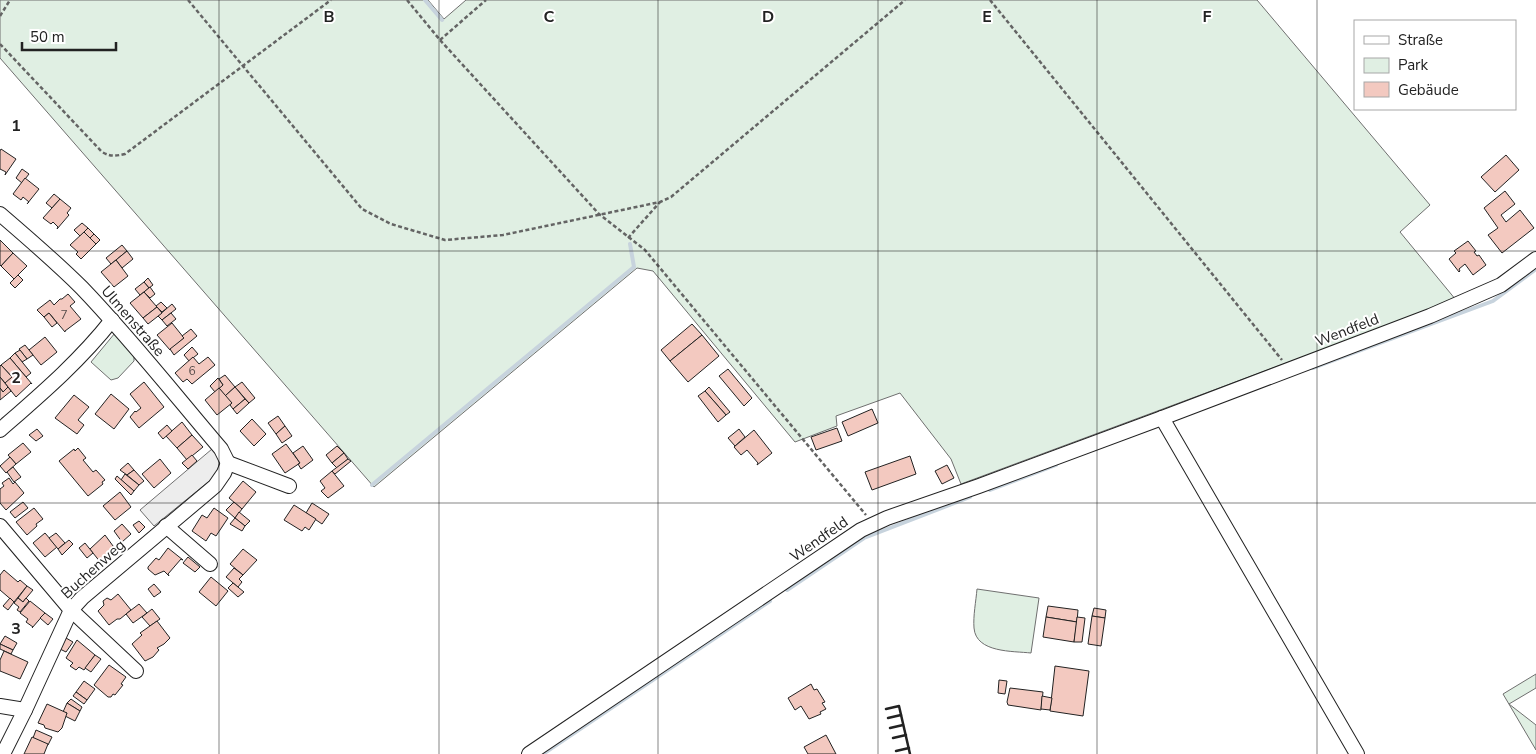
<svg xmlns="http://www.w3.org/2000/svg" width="1536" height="754" viewBox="0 0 1536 754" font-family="'Nunito Sans',sans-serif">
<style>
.green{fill:#e0efe3;stroke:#6f6f6f}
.parking{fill:#ededed;stroke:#6f6f6f}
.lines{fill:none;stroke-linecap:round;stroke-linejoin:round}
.stream{stroke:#c7d3dd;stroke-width:4}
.building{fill:#f3c9c0;stroke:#222}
.minor-casing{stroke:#222;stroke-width:16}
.path{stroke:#646464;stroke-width:2.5;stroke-dasharray:4 2.5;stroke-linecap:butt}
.minor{stroke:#fff;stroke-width:14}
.wall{stroke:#222;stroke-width:2.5}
.grid{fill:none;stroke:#222;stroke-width:1;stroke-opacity:0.55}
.labels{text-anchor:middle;stroke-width:4;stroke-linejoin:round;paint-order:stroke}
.number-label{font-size:12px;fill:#564c4a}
.street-label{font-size:15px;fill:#222;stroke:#fff}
.grid-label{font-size:16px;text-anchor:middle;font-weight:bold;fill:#222;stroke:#fff;stroke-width:4;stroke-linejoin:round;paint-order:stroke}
</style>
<rect width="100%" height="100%" fill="#fff"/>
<g class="green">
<polygon points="0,0 428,0 444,19 466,0 1257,0 1430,205 1400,232 1456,300 961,484 951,459 900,393 836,416 837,426 795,442 653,271 637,268 374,487 0,58"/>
<polygon points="115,333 134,356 134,361 118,378 111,380 91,362"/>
<path d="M977 589 1039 598 1031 653C1013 651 976 653 974 628 973 616 976 601 977 589Z"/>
<polygon points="1536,674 1536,688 1509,704 1536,725 1536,750 1503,694"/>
</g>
<polygon class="parking" points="212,449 218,457 219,463 218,471 213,478 154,526 140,510"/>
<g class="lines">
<g class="stream">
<polyline points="425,0 442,20"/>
<polyline points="1313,368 1493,301 1536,269"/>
<polyline points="372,485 634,267 630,244"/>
<polyline points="990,490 1056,465"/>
<polyline points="787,590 864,538 970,497"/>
<polyline points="543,754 770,601"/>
</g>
</g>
<g class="building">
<polygon points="1,149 16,159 5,175 6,172 0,169 0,151"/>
<polygon points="1506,155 1519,170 1495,192 1481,177"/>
<polygon points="22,169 29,174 22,183 16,178"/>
<polygon points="25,178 39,189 27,204 29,202 23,197 21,200 13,194"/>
<polygon points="1505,191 1515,204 1501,215 1506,222 1520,210 1534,228 1502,253 1488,235 1498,228 1484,208"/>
<polygon points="54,194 60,199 52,208 46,203"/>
<polygon points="60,199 71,208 67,213 69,215 57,229 58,227 53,222 51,224 43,218"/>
<polygon points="82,223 88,228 80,236 74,230"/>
<polygon points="88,228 94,234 90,238 84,232"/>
<polygon points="84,232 96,244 81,259 76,254 78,252 70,245"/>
<polygon points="94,234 100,240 96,244 90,238"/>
<polygon points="0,240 13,253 1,266 0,265"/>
<polygon points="1468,241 1476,251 1474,252 1477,256 1479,255 1486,265 1473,275 1465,264 1459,269 1460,271 1459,272 1449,259 1456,253 1454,251"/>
<polygon points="122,245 127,251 111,264 106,258"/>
<polygon points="127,251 133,259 122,268 116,260"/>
<polygon points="13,253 27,266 14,279 1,266"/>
<polygon points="116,260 128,276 114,287 101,272"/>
<polygon points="18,275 23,280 15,288 10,283"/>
<polygon points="148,278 153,285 149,288 144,282"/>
<polygon points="144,282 149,288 140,295 135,289"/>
<polygon points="150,287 155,294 150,298 144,292"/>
<polygon points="144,292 157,307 143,318 130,303"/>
<polygon points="68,294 75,302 70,306 81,319 65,331 65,332 49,313 44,317 37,310 50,300 54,305 60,299 62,299"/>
<polygon points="161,302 167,308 162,312 156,306"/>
<polygon points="172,304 176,309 162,320 158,316"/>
<polygon points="157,307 162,313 148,324 143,318"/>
<polygon points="49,313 57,323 52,327 44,317"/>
<polygon points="171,313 176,319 167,326 162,320"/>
<polygon points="172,323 184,338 170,350 157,335"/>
<polygon points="692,324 702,335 670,361 661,350"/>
<polygon points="191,329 197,336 174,355 170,349 184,338 182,336"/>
<polygon points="702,335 719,356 688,382 670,361"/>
<polygon points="45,337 57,352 41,365 29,350"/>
<polygon points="25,345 33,355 27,359 19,349"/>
<polygon points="192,347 198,354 189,361 184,355"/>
<polygon points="20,350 27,359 22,362 15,353"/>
<polygon points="15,353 31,373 26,377 10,358"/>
<polygon points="193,357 199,364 208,357 215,365 192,384 187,379 183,382 175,373"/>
<polygon points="10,358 32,384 31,383 16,397 4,382 12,377 1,365"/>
<polygon points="1,365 12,377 5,383 0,377 0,366"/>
<polygon points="728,369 752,398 744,406 719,376"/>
<polygon points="225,375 235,387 225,396 219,388 223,385 219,379"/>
<polygon points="0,377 8,387 3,392 0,388"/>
<polygon points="218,378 223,385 215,392 210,386"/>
<polygon points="144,382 164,407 139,428 130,417 135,411 136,412 141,408 130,394"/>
<polygon points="242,382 255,398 249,403 235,387"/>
<polygon points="8,387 11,391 0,400 0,388 3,392"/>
<polygon points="235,387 245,399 233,409 230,405 232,403 225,396"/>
<polygon points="709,387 730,412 726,415 705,391"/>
<polygon points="219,388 232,403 217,415 205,400"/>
<polygon points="705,391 726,415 718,422 698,396"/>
<polygon points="111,394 129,409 114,429 95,414"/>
<polygon points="74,395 89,407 78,420 84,425 77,434 55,418"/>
<polygon points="245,399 249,403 237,414 233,409"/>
<polygon points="872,409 878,423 848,436 842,422"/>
<polygon points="278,416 285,426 276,434 268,423"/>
<polygon points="252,419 266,434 254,446 240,431"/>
<polygon points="182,422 192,435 177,448 166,436"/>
<polygon points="167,425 172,431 163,439 158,433"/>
<polygon points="285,426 292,436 282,443 276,434"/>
<polygon points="837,428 842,441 816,450 811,437"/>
<polygon points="37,429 43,436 36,441 29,435"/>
<polygon points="739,429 745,437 735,446 728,438"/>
<polygon points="754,430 772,453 757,465 758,463 747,450 741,455 734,447"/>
<polygon points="192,435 203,447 187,460 177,448"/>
<polygon points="23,443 31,452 16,464 8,455"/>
<polygon points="286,444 300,463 285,473 272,454"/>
<polygon points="303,446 313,460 301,469 298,464 300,463 293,453"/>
<polygon points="337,446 344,453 332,463 326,455"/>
<polygon points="78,448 86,458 83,460 93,472 96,470 105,480 102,482 103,484 88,496 59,461 74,449 75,451"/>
<polygon points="344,453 348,459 337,468 332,463"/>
<polygon points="192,455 197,461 188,469 182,463"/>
<polygon points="910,456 916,474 872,490 865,472"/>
<polygon points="10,457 16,464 6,473 0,466"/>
<polygon points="160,459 171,473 154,488 142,474"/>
<polygon points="348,459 351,461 335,474 332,471"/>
<polygon points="128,463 134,470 127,475 120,470"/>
<polygon points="947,465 954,478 942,484 935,471"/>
<polygon points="13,467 21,477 14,482 7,472"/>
<polygon points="134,470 144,481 139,485 127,475"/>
<polygon points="332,471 344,486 328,498 321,491 325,488 320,481"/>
<polygon points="125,474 139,485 134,491 121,480"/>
<polygon points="117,476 134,491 131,495 115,479"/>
<polygon points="9,478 13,484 15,482 24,493 6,510 0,503 0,489 4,486 2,483"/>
<polygon points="243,481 256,492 242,509 229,498"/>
<polygon points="120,492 131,507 115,520 103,506"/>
<polygon points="23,502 28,508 15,518 10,512"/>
<polygon points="234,502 242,509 235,518 226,510"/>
<polygon points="312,503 329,514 322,524 306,513"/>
<polygon points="294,505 316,519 309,530 305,527 302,531 284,520"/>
<polygon points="34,508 43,519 36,524 37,526 27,535 16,522"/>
<polygon points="214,508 228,518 216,536 211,533 206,541 192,531 202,515 207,518"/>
<polygon points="239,512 250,521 245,526 235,518"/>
<polygon points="235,518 245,526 242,531 230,524"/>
<polygon points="139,521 145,527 139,533 133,525"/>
<polygon points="122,524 131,534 122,542 114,531"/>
<polygon points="45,533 57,547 45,557 33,543"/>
<polygon points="56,533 65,543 58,549 49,538"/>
<polygon points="105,535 116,550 101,563 89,548 90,549"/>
<polygon points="69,540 73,544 62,555 58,549"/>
<polygon points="85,543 93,553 87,558 79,548"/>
<polygon points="168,548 183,560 181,559 168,574 169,576 164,571 155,575 148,569 148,567 156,558 159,560"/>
<polygon points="243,549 257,560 243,575 230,564"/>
<polygon points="188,557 200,567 195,572 183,563"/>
<polygon points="234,568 243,575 239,579 242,582 238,587 226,577"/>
<polygon points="4,570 18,582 20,580 27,586 14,602 0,590 0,575"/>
<polygon points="211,577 228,591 216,606 199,592"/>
<polygon points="233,583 244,592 238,597 228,588"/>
<polygon points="154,584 161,592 154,597 148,589"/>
<polygon points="27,586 33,590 23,602 18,598"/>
<polygon points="118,594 131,610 120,619 117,619 109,625 98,611 104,605 103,601 107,598 111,600"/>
<polygon points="10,598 14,602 8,610 3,606"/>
<polygon points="18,598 23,602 26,598 29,601 20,612 17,610 19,607 14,603"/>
<polygon points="30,601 45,613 32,628 33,627 26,622 28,619 20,613"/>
<polygon points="139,604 147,613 133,623 126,614"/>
<polygon points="1048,606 1078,610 1077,622 1046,617"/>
<polygon points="1094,608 1106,610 1105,618 1092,616"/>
<polygon points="152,609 160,619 150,626 142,617"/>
<polygon points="45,613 53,619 48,625 40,618"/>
<polygon points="1092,616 1105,618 1101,646 1088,644"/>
<polygon points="1046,617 1077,622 1074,642 1043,637"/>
<polygon points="1077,617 1085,618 1082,642 1074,642"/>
<polygon points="157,621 170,638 164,644 157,648 159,650 153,657 145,661 132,644 142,635 140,633"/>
<polygon points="5,636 17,643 13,650 0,644"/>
<polygon points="66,638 73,642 66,652 60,649"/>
<polygon points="77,640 95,655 84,670 79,667 76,670 70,666 73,663 66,658"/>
<polygon points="0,644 13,650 11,654 0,649"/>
<polygon points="4,651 28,662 20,679 0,671 0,660"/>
<polygon points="95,655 101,659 91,672 85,668"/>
<polygon points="109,665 126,677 121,684 123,685 115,695 113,694 111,697 108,697 94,685"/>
<polygon points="1055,666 1089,671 1083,716 1050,711"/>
<polygon points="999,680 1007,681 1005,694 998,693"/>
<polygon points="84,681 95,689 87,700 76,692"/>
<polygon points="811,684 814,690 817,689 825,702 822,703 826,709 820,712 821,714 809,719 801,706 795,710 788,698"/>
<polygon points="1010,688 1043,692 1041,710 1008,705 1007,702"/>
<polygon points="76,692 87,700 84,704 73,696"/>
<polygon points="1042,696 1052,698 1050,710 1041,709"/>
<polygon points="71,699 82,707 80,711 67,703"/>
<polygon points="67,703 80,711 75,721 65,716 67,713 63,712"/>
<polygon points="47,704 67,713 62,728 58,732 45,728 44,725 38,723"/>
<polygon points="36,730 52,737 48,745 33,738"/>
<polygon points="826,735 836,754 808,754 804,747"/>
<polygon points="32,737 48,744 44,754 24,754"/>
</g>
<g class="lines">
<g class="minor-casing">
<g id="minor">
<path d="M0 214C28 238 56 262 82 288 131 339 175 395 221 449L228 463"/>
<polyline points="1162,418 1357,754"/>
<path d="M0 430C40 395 79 362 112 320"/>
<polyline points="228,463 289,486"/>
<polyline points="0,526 71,610 136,671"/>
<polyline points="166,526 210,564"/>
<polyline points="0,706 25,710"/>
<polyline points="3,754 25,710 71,610 82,598 215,486 224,473 228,463"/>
<polyline points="529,754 861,530 887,518 979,486 1162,418 1430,316 1501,285 1536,259"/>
</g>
</g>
<g class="path">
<polyline points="188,0 362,209 391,224 445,240 503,235 660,202 671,197 905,0"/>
<polyline points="407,0 440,40 599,214 645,250 866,515"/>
<polyline points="990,0 1282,360"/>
<polyline points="0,16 10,0"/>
<polyline points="440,40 486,0"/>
<path d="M0 44 102 152C111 157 115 156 125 154L331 0"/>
<polyline points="628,238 660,202"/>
</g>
<use href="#minor" class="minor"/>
<g class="wall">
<polyline points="886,709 899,706 910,754"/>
<polyline points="888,718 901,715"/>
<polyline points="890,728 903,725"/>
<polyline points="893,738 906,735"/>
<polyline points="896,751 909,748"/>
</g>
</g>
<path class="grid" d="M219 0V754M439 0V754M658 0V754M878 0V754M1097 0V754M1317 0V754M0 251H1536M0 503H1536"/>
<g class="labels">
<g class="number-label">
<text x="64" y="319">7</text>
<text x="192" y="375">6</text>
</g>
<g class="street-label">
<text transform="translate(133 321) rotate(49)" y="5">Ulmenstraße</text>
<text transform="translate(1347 330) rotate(-21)" y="5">Wendfeld</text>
<text transform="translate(819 539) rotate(-35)" y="5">Wendfeld</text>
<text transform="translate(93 569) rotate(-42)" y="5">Buchenweg</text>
</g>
</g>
<g class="grid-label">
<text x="329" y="22">B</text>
<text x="549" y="22">C</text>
<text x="768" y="22">D</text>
<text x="987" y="22">E</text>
<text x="1207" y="22">F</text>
<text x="16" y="131">1</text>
<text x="16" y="383">2</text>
<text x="16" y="634">3</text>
</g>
<rect x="1354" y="20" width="162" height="90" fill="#ffffff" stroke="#a7a7a7"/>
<rect x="1364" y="36" width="25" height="8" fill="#ffffff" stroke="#a7a7a7"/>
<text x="1398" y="45" font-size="15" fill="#222222">Straße</text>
<rect x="1364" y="58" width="25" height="15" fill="#e0efe3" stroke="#a7a7a7"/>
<text x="1398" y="70" font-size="15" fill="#222222">Park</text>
<rect x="1364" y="82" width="25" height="15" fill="#f3c9c0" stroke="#a7a7a7"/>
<text x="1398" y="95" font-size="15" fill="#222222">Gebäude</text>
<path d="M22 42v8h94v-8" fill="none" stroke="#222222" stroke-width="2.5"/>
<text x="30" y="42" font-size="15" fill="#222222" stroke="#ffffff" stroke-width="4" paint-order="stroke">50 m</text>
</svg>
